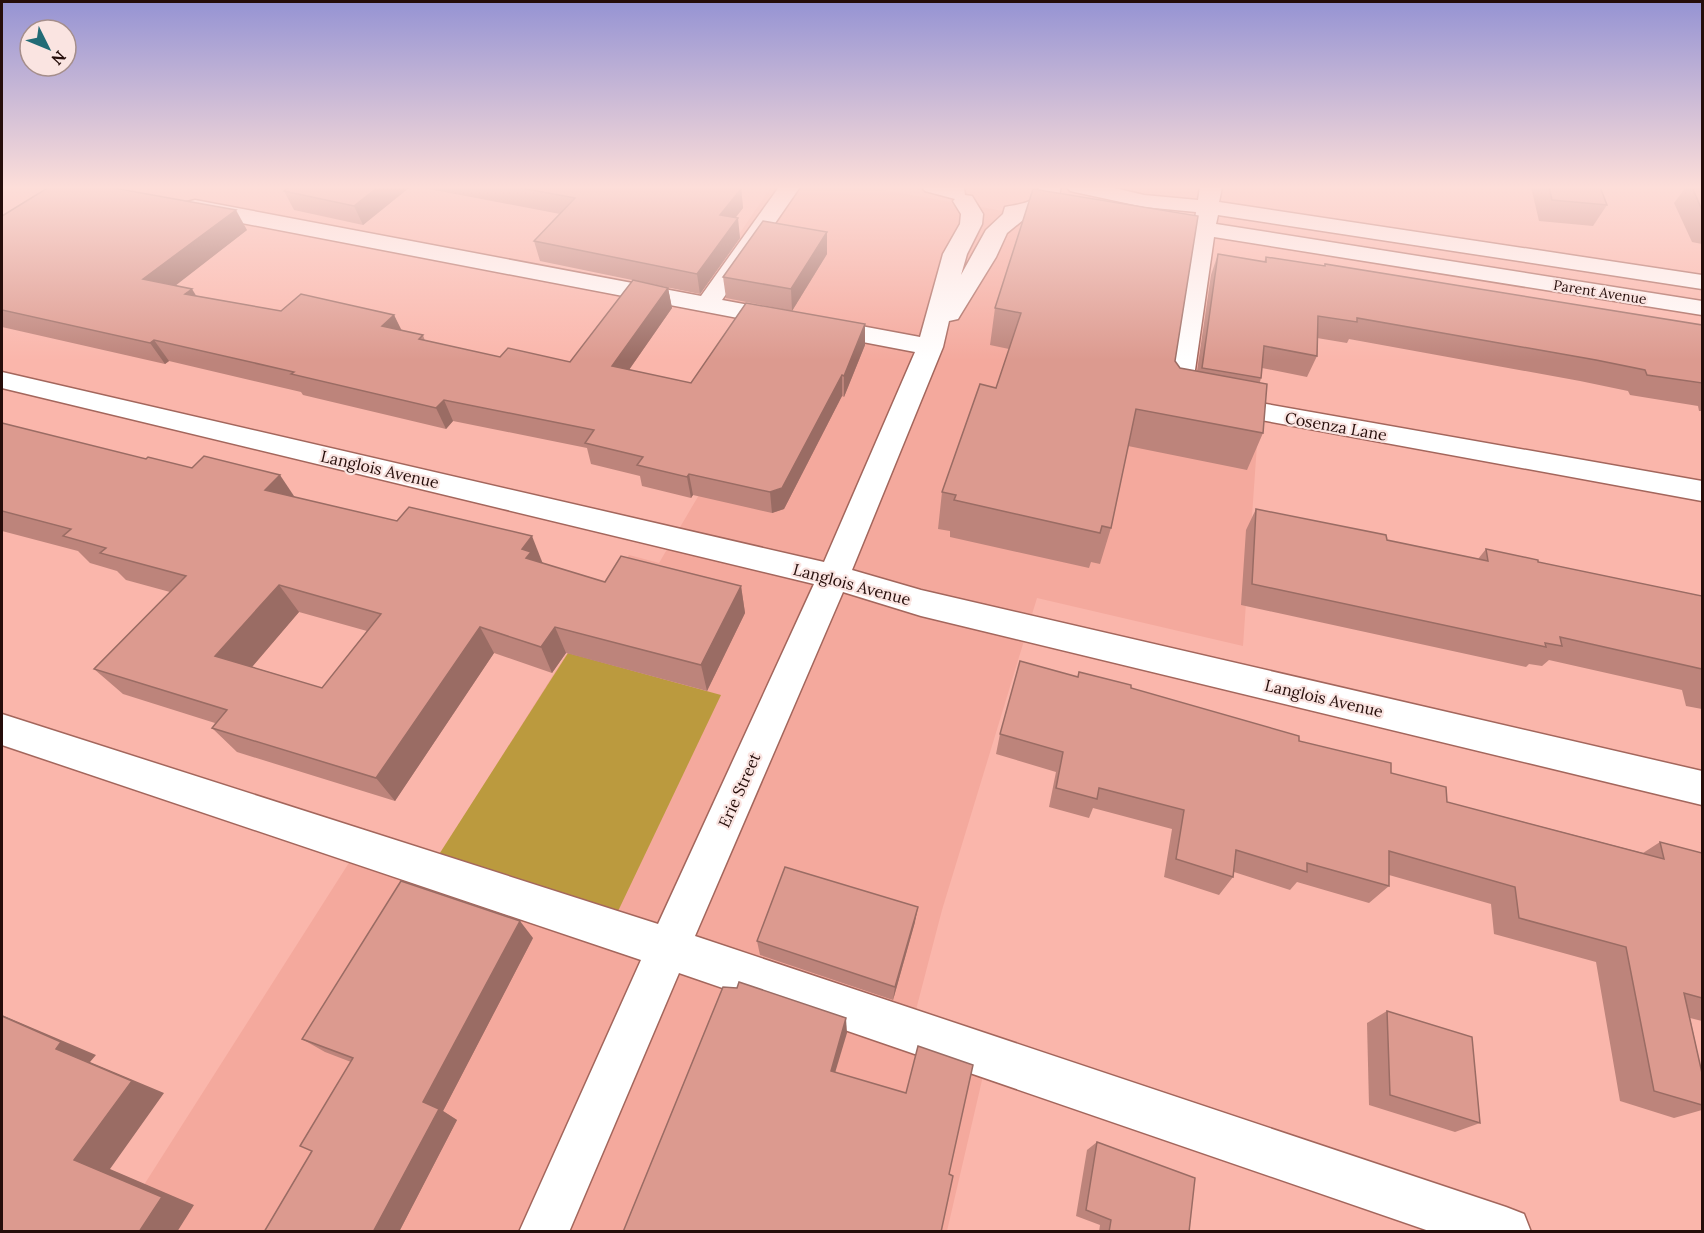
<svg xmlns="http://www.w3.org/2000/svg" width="1704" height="1233" viewBox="0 0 1704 1233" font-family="Lora,serif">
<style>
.built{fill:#f4a99d}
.green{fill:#bb9a3e}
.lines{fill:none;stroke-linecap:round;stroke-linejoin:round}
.minor-casing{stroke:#a3665c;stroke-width:3}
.minor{fill:#fff;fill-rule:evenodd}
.wall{fill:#bd847b;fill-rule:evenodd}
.shaded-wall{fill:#9a6c64}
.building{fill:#dc9a8f;stroke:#9a6c64;stroke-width:1.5;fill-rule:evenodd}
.labels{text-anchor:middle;stroke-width:4.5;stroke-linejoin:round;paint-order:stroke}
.far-street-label{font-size:14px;fill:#250d0a;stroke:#fae4e1}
.street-label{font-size:16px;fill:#250d0a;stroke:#fae4e1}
</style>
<rect width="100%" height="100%" fill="#fab6ab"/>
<polygon class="built" points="771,187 866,187 1204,246 1184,387 1260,401 1243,646 1037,598 942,910 905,1052 983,1076 947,1231 114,1232 359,847 430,870 629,555 659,563 797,328 688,310"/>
<polygon class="green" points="568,653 721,695 610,928 429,870"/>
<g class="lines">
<g class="minor-casing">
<g id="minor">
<path d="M779 187H800L722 300 920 337 943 254 960 224 961 214 953 201 955 199 925 191 922 187 964 188 965 195 972 196 983 214 982 224 967 254 961 275 986 230 1003 214 1005 207C1018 204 1038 204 1039 187H1061L1058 199 1050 207 1028 216 1007 233 996 257 961 314 958 319 949 321 943 347 852 570 921 590 1702 771V805L921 616 843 592 695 936 1506 1207 1524 1214 1531 1232H1432L679 973 569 1232H519L641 960 2 745V714L658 924 814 584 2 388V372L824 562 915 352 195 214 187 212 184 207 187 202 195 200 701 296Z"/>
<polygon points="1067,187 1110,187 1144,195 1198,200 1200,187 1222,187 1219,202 1702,275 1702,289 1218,215 1216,224 1702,301 1702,315 1214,237 1192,391 1702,481 1702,501 1168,403 1165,397 1193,233 1175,230 1172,225 1175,220 1183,218 1195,220 1196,212 1144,207 1070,191"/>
</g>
</g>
<use href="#minor" class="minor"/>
</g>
<g class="wall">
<polygon points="410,187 363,225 294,210 284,191"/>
<polygon points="419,187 741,187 743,208 735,218 740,238 700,294 540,261 534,241 560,214"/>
<polygon points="1531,187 1600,187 1607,205 1593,226 1539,221"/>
<polygon points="1686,187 1702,187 1702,244 1692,242 1674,203"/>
<polygon points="1033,189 1175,361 1180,368 1197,371 1211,275 1218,254 1264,262 1266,257 1324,266 1325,264 1702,325 1702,411 1699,411 1698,406 1630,395 1628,391 1580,381 1349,339 1347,343 1317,338 1317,356 1307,377 1262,368 1261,378 1260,382 1263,433 1247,470 1128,446 1111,528 1100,564 1091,562 1089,568 950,537 950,531 938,529 942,492 996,388 1009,349 990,345 995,308"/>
<polygon points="2,216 247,230 175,285 197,296 281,311 394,315 401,331 423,335 425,341 500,357 570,362 668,288 672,308 629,370 691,383 865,345 844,397 842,396 784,509 772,513 693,495 691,498 642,486 640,476 591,464 587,448 453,421 446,429 303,395 301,392 169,361 165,364 2,327"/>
<polygon points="827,232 827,254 792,311 726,298 723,277"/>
<path d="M2 423 295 497 542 563 605 582 741 586 745 613 707 691 566 653 552 673 494 653 395 801 237 752 212 728 215 723 123 694 94 669 170 592 126 580 117 571 90 563 78 551 2 531ZM299 612 367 631 322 688 252 667Z"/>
<polygon points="1256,509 1387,540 1478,559 1486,549 1538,562 1702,596 1702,709 1686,706 1682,690 1549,660 1542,666 1529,664 1526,667 1241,605 1246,530"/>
<polygon points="1079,672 1299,741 1391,773 1447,802 1643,853 1660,842 1702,853 1702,1021 1690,1018 1702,1073 1702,1110 1674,1118 1620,1101 1596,962 1494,934 1491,904 1389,875 1389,886 1369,903 1297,882 1290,890 1234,872 1233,877 1219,895 1164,877 1172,829 1093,808 1089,818 1049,807 1056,772 996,754 1000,734 1078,676"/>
<polygon points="915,922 893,1000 760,955 757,941"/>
<polygon points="533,938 443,1111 457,1120 399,1232 264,1232 312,1151 351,1062 325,1052 302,1039"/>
<polygon points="1387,1011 1480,1123 1455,1132 1369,1105 1367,1023"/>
<polygon points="1097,1142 1189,1232 1099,1232 1100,1225 1076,1216 1087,1150"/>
</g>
<g class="shaded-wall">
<polygon points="378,187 410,187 363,225 354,206"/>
<polygon points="736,187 741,187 743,208 722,235 720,215"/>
<polygon points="236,210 247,230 157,300 143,279"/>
<polygon points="738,218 740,238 700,294 697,274"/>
<polygon points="827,232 827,254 792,311 791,289"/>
<polygon points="668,288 672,308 617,387 612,366"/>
<polygon points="192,289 205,310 185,294"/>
<polygon points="394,315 404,335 382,326"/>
<polygon points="865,324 865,345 844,397 844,376"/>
<polygon points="154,340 169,361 165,364 150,343"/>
<polygon points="842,375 842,396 784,509 772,513 770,492"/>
<polygon points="444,400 453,421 446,429 436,408"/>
<polygon points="689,474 693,495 691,498 687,477"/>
<polygon points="280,475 298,502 265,490"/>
<polygon points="532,536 543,564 534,576 522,549"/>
<polygon points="279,585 299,612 239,682 215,656"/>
<polygon points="741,586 745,613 707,691 701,665"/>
<polygon points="480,627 494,653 395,801 376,778"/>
<polygon points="555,627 566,653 552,673 541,647"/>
<polygon points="918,907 915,922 893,1000 895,987"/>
<polygon points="520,921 533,938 443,1111 457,1120 399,1232 373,1232 423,1102"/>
<polygon points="2,1015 96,1055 90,1062 164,1093 110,1169 194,1205 177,1232 139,1232 74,1160 56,1049 2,1016"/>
<polygon points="846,1018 847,1033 832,1083 831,1071"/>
</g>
<g class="building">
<polygon points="49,187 108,187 236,210 143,279 192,289 185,294 281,311 301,294 394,315 382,326 423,335 419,339 500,357 508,348 570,362 633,280 668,288 612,366 691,383 746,303 865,324 844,376 842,375 782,488 770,492 689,474 687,477 637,465 643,457 585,443 594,430 444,400 436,408 291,374 294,372 154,340 150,343 2,310 2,216"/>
<polygon points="289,187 378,187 354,206 284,191"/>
<polygon points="516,187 736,187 741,189 720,215 738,218 697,274 534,241 575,198"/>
<polygon points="1549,187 1600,187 1607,205 1552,200"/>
<polygon points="1692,187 1702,187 1702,210"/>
<polygon points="1033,189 1198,216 1175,361 1180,368 1267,384 1263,433 1136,409 1111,528 1102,526 1100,533 954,500 956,495 942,492 980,384 996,388 1021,313 995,308"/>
<polygon points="763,221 827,232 791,289 723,277"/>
<polygon points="1218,254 1266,262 1266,257 1325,266 1325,264 1702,325 1702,383 1647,375 1645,370 1596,360 1357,318 1357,322 1318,316 1317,356 1264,346 1261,378 1202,368"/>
<path d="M2 423 146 459 148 457 192 468 204 456 280 475 265 490 397 521 409 507 532 536 522 549 531 552 526 558 605 582 621 556 741 586 701 665 555 627 541 647 480 627 376 778 212 728 227 710 94 669 186 576 100 553 106 548 63 536 71 529 2 511ZM279 585 381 614 322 688 215 656Z"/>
<polygon points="1256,509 1386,535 1387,540 1488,561 1486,549 1538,560 1538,562 1702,596 1702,669 1560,637 1562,646 1545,643 1546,647 1252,584"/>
<polygon points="1020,661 1078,677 1079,672 1131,685 1131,688 1299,736 1299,741 1391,763 1391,773 1446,787 1447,802 1664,859 1660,842 1702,853 1702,998 1684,993 1702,1073 1702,1105 1654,1091 1626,947 1519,918 1515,887 1389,851 1389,886 1307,863 1307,872 1236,850 1233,877 1176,859 1184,810 1099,788 1097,799 1056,788 1063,752 1000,734"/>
<polygon points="785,867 918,907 895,987 757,941"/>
<polygon points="401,881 520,921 423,1102 439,1109 373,1232 264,1232 312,1151 300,1146 353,1058 302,1039"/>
<polygon points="739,982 846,1018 831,1071 906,1093 918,1046 973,1065 949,1174 953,1176 941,1232 623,1232 723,987 737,988"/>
<polygon points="1387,1011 1472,1037 1480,1123 1390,1095"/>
<polygon points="2,1016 61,1042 56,1049 132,1081 74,1160 162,1197 139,1232 2,1232"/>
<polygon points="1097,1142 1195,1178 1189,1232 1109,1232 1111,1220 1086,1210"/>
</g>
<linearGradient id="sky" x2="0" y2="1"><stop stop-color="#9593d3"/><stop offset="0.52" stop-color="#fdded9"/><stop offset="1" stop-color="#fdded9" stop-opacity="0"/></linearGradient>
<rect width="1704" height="360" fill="url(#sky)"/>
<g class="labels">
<g class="far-street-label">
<text transform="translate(1600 292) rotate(9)" y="5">Parent Avenue</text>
</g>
<g class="street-label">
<text transform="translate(1336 426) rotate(10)" y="6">Cosenza Lane</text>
<text transform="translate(380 469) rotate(13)" y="6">Langlois Avenue</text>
<text transform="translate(852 584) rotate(15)" y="6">Langlois Avenue</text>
<text transform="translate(1324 698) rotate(13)" y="6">Langlois Avenue</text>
<text transform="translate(739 790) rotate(-66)" y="6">Erie Street</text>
</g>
</g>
<rect width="1704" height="1233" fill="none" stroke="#250d0a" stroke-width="6"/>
<g transform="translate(48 48) rotate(133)"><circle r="28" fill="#fae4e1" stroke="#a58e8b" stroke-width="1.5"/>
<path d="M0-4.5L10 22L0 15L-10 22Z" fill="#226b76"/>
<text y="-9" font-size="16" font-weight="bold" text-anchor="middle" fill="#250d0a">N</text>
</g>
</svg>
